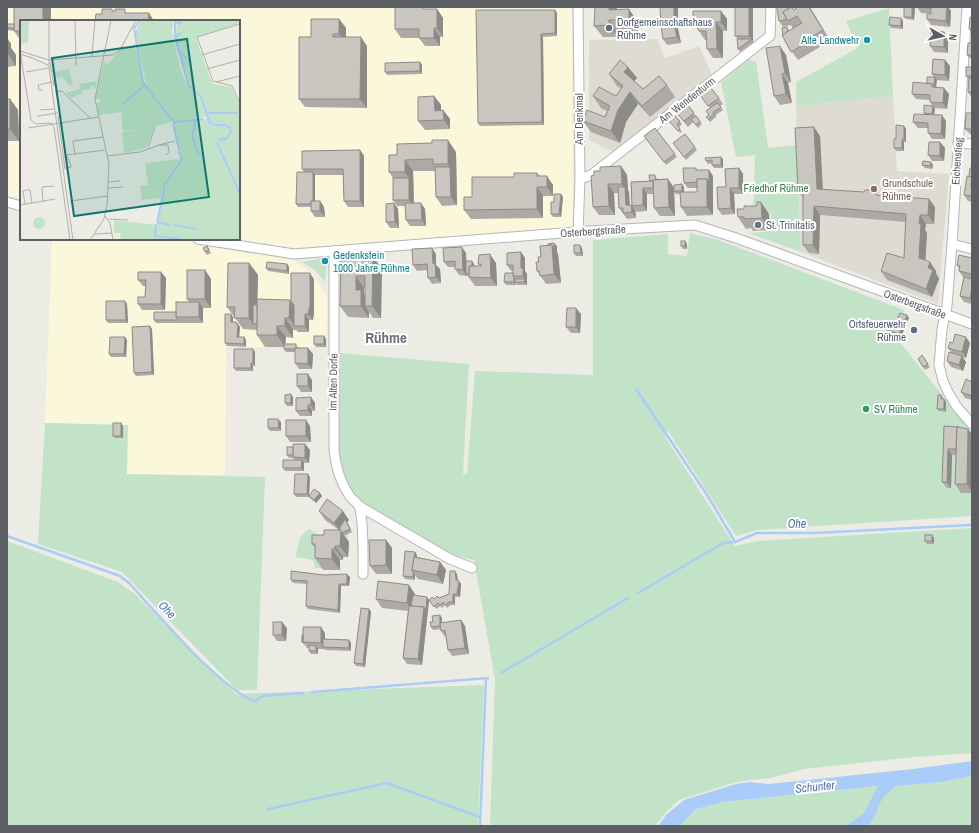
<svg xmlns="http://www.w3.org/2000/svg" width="979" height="833" viewBox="0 0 979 833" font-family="'Archivo Narrow',sans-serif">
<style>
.commercial{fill:#fbf7db}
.education{fill:#dddbd2}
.green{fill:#c2e3c7}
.water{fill:#aaccf8}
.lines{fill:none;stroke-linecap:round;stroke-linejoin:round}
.stream{stroke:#aaccf8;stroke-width:2.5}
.minor-casing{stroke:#b4b5ba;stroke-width:11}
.minor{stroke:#fff;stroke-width:9}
.wall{fill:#adaaa5;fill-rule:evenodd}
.shaded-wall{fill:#8d8b86}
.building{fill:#c9c6c0;stroke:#8d8b86}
.service-dot{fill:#5c6f8a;stroke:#fff;stroke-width:1.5}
.culture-dot{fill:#0f9aa8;stroke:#fff;stroke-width:1.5}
.education-dot{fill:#8d6e63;stroke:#fff;stroke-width:1.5}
.worship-dot{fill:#6b7280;stroke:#fff;stroke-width:1.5}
.leisure-dot{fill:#2e9e5b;stroke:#fff;stroke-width:1.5}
.labels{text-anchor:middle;stroke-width:4;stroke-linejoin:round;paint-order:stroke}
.service-label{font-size:11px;fill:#4e5e75;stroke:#fff;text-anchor:start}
.culture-label{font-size:11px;fill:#0d838f;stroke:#fff;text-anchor:end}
.street-label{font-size:11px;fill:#5c5e63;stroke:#fff}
.education-label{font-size:11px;fill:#785e54;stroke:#fff;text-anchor:start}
.park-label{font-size:11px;fill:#3c8248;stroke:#fff}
.worship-label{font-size:11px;fill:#5b616d;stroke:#fff;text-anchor:start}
.leisure-label{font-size:11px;fill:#27864d;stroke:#fff;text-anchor:start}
.water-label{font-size:12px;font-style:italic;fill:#4e75b9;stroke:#fff}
.district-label{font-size:15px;font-weight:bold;fill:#6d7075;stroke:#fff}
.inset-river{fill:none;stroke:#aaccf8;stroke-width:2}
.inset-road{fill:none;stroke:#afafac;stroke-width:1}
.view{fill:#0f766e;fill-opacity:0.15;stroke:#0f766e;stroke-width:2}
.inset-edge{fill:none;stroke:#5c5e63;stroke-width:2}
</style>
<rect width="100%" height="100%" fill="#edece4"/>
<polygon class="commercial" points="7,7 572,7 573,228 334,246 297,247 296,262 313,274 327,297 326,347 226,347 225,475 126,474 128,425 45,423 52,239 239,239 239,21 21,21 21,199 7,195"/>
<g class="education">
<polygon points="657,39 665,58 699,46 712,74 613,152 589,140 589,40"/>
<polygon points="893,96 897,171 949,174 938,304 801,252 796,106"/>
</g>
<g class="green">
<polygon points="889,8 893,96 796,106 796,82 858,48 846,21"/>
<polygon points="750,58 751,61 756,61 768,148 797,145 801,252 748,233 772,231 771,213 761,213 753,216 755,155 736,157 721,82"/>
<polygon points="690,233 716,239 904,310 895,336 972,432 972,516 757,530 736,536 668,431 665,437 735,546 758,541 972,528 972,753 915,757 804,769 770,778 736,782 679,800 666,812 655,826 490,826 495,680 474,560 450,555 360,502 351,492 343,476 338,456 340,353 469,364 463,474 467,474 475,371 593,375 593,240 668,234 668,254 687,256"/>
<polygon points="327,257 325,282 316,271 302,262"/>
<polygon points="45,423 128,425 127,474 265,477 257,690 237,690 122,572 38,544"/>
<path d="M310 529 319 535 342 534 344 537 348 535V541L322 568H315L313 560 296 557C298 545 298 534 310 529Z"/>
<polygon points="7,541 118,582 136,595 187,647 236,694 484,685 478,826 7,826"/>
<polygon points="972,776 972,826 678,826 696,809 723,802 879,786 941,782"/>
</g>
<polygon class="water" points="972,761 972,776 941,782 896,786 887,793 879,804 876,814 868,826 846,826 864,813 878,786 723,802 696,809 679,826 658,826 667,814 684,800 736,784 750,782 769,784 913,769"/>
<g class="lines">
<g class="stream">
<polyline points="636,389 709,498 735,542"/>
<path d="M7 536 120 576 129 583C155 611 222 691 255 701L263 696 303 693"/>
<polyline points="638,593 723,543 735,542 757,533 814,533 971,525"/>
<polyline points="501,673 628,598"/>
<polyline points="312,692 488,678"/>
<polyline points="268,809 387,783 480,817"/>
<polyline points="480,826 486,679"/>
</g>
<g class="minor-casing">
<g id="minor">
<polyline points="967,7 952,244 947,306 942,329 939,365 943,381 948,392 957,407 972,424"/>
<polyline points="958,143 972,144"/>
<polyline points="580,179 591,175 770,36 771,7"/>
<polyline points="7,202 21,206"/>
<polyline points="578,232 580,179 578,7"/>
<polyline points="198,239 294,254 588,231 695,225 736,238 972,324"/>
<polyline points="952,244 972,249"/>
<path d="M334 251V451C336 467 340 482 349 495 351 499 357 502 359 506 364 518 363 560 363 574"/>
<polyline points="359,506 450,559 472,568"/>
</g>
</g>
<use href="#minor" class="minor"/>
</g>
<g class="wall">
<polygon points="14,7 50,7 51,9 51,21 21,21 21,41 14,31 7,30 7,24 14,24"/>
<polygon points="595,7 617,7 617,10 637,21 638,32 617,32 617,37 603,37 594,26"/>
<polygon points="660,7 678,7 678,29 681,43 667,45 663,39"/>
<polygon points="735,7 753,7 753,41 754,42 740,52 738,49 738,39 735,36"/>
<polygon points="787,7 788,9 794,9 798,7 810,7 829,39 819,45 820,47 798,60 785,42 783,35 787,27 789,31 793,29 791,25 783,27 779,21"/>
<polygon points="904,7 914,7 915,8 914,20 906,19 904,17"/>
<polygon points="917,7 948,7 951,11 950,27 931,25 927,19 931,14 921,13"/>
<polygon points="424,9 437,9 443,18 443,37 440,37 440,46 425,46 419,38 401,38 395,29"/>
<polygon points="555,10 557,13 557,36 543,37 544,125 480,126 478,123"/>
<polygon points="721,11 727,19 727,31 723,31 723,58 713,58 707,49 707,40 705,40 699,31"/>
<polygon points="972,17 972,32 971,32 969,29"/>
<polygon points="901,18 903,21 903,29 891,28 889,25"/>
<polygon points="339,19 346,28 346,37 367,46 367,108 305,107 299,99 311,37"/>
<polygon points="944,32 948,38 948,53 934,52 930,46"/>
<polygon points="7,38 11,44 11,48 16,55 16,66 7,67"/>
<polygon points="972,43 972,58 969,58 967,55"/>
<polygon points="786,55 791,82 788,83 792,103 780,105 774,96"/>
<polygon points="945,60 950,66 949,81 936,80 936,88 949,94 947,109 934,108 934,115 946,121 945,139 932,139 928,133 928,128 918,128 913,122 925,114 924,113 932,106 930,102 930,100 916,99 912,94 934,77 932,74"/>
<polygon points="420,62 422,65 422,74 387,75 385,72"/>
<polygon points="628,67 637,78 634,81 643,89 667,85 675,97 650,117 638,104 626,122 620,143 591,132 583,121 605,117 607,111 601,108 593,96 616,96 621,89 617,86 609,74"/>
<polygon points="972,67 972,98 968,92 969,79 968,79 966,76"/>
<polygon points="697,91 719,98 723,104 720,106 723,110 716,115 716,117 710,122 706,117 709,115 710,108"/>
<polygon points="434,96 441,105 441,110 443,110 450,119 450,129 425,130 418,121"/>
<polygon points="7,99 10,99 18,110 19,141 7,141"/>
<polygon points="687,104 702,124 698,128 693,122 688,127 676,112"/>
<polygon points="972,113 972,135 970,134 965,129"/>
<polygon points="674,115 682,124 679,127 682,132 680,133 668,120"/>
<polygon points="904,126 906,129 906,142 904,142 904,151 896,151 894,148 896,139"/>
<polygon points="655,128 677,157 666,165 644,136"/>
<polygon points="685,134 697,150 686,160 673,143"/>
<polygon points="820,136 823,189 879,195 929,199 935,207 934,224 926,224 925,230 927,233 925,260 936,271 936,273 939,279 932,297 887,280 881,271 904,258 906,222 820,215 819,254 809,253 803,245 803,198 798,190"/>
<polygon points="940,142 945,148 944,161 932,161 928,155"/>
<polygon points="360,150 364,156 364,207 348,207 344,201 343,175 315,175 315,201 320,201 324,207 325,217 315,217 311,211 311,207 298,207 296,204 304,172 302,169"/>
<polygon points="456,152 457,205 442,206 436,197 435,171 413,171 414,203 425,209 426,226 410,226 406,220 405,206 397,206 393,200 393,178 389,172 389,155"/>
<polygon points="723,159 723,168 714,168 712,165 712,163 708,164 706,161"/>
<polygon points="922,165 933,165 932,169 925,168"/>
<polygon points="621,166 627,175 628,190 629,192 630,205 631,205 635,210 636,218 627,219 619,208 618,193 614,193 615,215 599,215 593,207 594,175 600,171"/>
<polygon points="739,168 743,174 743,194 734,194 735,214 722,215 718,209 726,187"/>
<polygon points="972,168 972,202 968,201 964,195 969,176"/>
<polygon points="698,170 713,176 713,215 687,216 681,207 681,194 676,194 674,192 675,216 660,216 654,208 654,194 647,194 647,211 636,212 632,206 631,182 650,181 658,178 658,179 668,179 674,188 684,187 684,192 697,192 697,188 688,188 684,183"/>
<polygon points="537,173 540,176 553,185 553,196 543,196 543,218 471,219 464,210 472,197 514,177"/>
<polygon points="561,194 563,197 561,217 553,217 551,214 554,202"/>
<polygon points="394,203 398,209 399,228 390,228 386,222"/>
<polygon points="769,214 770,230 753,231 751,228 746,229 738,217"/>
<polygon points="687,244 687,249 683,249 681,246"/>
<polygon points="207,246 209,249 211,253 207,255 205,252"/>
<polygon points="557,246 557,252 558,254 561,283 546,284 537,271 541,257"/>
<polygon points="582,248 583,256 576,256 574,253"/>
<polygon points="521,252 525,258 525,271 527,274 527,285 517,285 516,283 516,285 506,285 504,282 513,273 513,271 511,271 507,265"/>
<polygon points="466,253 466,264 474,264 474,266 480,266 478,264 496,263 497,286 475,286 467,275 467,276 459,275 455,269 455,267 448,267 444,262"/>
<polygon points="436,254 436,265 440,269 441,283 432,284 428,278 427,270 417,271 413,265"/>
<polygon points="972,256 972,308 971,307 972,304 964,302 960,296 964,277 963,277 959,271 959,269 957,265 971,258"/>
<path d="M373 257 382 269 381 318H373L369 312V318L348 317 340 306 356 260ZM364 288H365V295L364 294Z"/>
<polygon points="249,263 258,275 257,299 291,301 314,279 314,312 313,320 309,320 309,332 298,332 296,330 293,330 293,338 286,337 285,344 299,347 299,348 313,354 312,369 299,369 295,363 295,352 286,352 284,349 284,347 265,347 257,335 257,330 243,329 227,307"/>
<polygon points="287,264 289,267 289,274 268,271 266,268"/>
<polygon points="205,270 211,279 211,308 203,308 203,323 156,323 154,320 176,312 189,302 187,299"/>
<polygon points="161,272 166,278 165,310 142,310 138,304 145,297 145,286 143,286 138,280"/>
<polygon points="125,301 127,304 128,323 108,323 106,320"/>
<polygon points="581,314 580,333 571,333 566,327"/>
<polygon points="233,317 233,322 236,322 240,327 239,337 244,337 246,340 246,347 227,346 225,343"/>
<polygon points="909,318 901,337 889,333 887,330"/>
<polygon points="152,329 154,375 136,376 134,373"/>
<polygon points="324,336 326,339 326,347 316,347 314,344"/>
<polygon points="125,337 127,340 126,357 111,357 109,354"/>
<polygon points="953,343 970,343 966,358 962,357 966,362 963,371 951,367 947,361 951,352 948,348"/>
<polygon points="255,352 255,366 253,366 253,371 236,371 234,368"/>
<polygon points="922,355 930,367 925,370 918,359"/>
<polygon points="312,380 312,392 301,392 297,386"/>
<polygon points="972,382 972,400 965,398 961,392"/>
<polygon points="941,395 943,398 943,399 946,402 946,412 939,411 937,409"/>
<polygon points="293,397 293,406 287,406 285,403"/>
<polygon points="311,397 315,403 315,411 312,411 312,416 300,416 296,411"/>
<polygon points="281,422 281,431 270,431 268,428"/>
<polygon points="121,423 123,426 123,438 115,438 113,436"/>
<polygon points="310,426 311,442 290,442 286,436"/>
<polygon points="944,426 959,427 960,428 968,429 972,435 972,493 961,493 955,484 956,455 952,455 951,488 947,488 942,482"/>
<polygon points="305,444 310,450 309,463 304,463 304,471 285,471 283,468 295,460 293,458 289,458 287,455 293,447"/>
<polygon points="310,477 309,495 320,493 322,496 316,503 311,499 309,497 296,497 294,494"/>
<polygon points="319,511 349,520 347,522 352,532 344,536 349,542 348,557 343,557 343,560 340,560 340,570 323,570 315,558 315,548 312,544 324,535 339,530 325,520"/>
<polygon points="932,535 934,538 934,544 927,544 925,541"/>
<polygon points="386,540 392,548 392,574 376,574 370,566"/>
<polygon points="417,555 417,557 440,562 446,570 443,584 418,579 415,575 415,580 405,579 403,576"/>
<polygon points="457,574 458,581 461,584 460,597 455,597 455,605 451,605 447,608 445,605 442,608 440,606 437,609 429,601 422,665 407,664 403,658 408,611 382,608 376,599 415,594 415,595 429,600 439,598 449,594"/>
<polygon points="350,577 349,586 341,586 340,613 308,609 306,606 307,584 293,583 291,580"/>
<polygon points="369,609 371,612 365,667 356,666 354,663"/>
<polygon points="442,618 442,623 461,620 465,626 469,654 452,656 448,650 446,637 445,637 441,631 441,629 433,630 431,627 433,622"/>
<polygon points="287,628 286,641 277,641 273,635"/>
<polygon points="325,633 325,639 349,640 351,643 351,651 325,650 324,649 318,649 318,654 311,654 309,651 309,648 307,648 305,645 304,645 302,642"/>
</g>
<g class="shaded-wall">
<polygon points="43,7 50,7 51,9 51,21 43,21"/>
<polygon points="609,7 617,7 617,20 609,10"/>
<polygon points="674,7 678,7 678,29 681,43 677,37 674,24"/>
<polygon points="749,7 753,7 753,41 749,36"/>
<polygon points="809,7 812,11 829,39 823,30"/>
<polygon points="912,7 914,7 915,8 914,20 912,17"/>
<polygon points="947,7 948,7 951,11 950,27 946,21"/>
<polygon points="437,9 443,18 443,37 437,28"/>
<polygon points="629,9 637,21 638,32 629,20"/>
<polygon points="555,10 557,13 557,36 555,33"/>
<polygon points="721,11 727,19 727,31 721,22"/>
<polygon points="149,13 154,21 148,21"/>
<polygon points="901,18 903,21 903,29 901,26"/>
<polygon points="339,19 346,28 346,43 339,34"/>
<polygon points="609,20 617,32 617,37 609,25"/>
<polygon points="716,22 723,31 723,58 717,49"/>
<polygon points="434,28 440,37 440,46 434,38"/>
<polygon points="944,32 948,38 948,53 944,47"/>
<polygon points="541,34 543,37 544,125 542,122"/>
<polygon points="361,37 367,46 367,108 360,99"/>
<polygon points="7,38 11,44 11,48 16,55 16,66 8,54"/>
<polygon points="780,46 786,55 791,82 785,73"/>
<polygon points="945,60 950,66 949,81 945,75"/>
<polygon points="420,62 422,65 422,74 420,71"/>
<polygon points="628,67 637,78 632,84 624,72"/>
<polygon points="782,74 788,83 792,103 786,94"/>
<polygon points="935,77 937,80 936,88 934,85"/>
<polygon points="944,88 949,94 947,109 943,103"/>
<polygon points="630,92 638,104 626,122 620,143 611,131 618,110"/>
<polygon points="434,96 441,105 441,119 435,111"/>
<polygon points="10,99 18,110 19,141 10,129"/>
<polygon points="933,106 935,109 934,117 932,114"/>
<polygon points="443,110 450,119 450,129 444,120"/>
<polygon points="942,115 946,121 945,139 941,134"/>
<polygon points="904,126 906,129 906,142 904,139"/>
<polygon points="814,127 820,136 823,197 817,189"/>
<polygon points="902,139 904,142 904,151 902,148"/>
<polygon points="448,140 456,152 457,205 451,197 450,167 448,164"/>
<polygon points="940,142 945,148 944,161 940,156"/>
<polygon points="360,150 364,156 364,207 360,201"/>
<polygon points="721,157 723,159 723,168 721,165"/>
<polygon points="405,160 413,171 414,206 409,200 409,178 405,172"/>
<polygon points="931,162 933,165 932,169 930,166"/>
<polygon points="621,166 627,175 628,190 629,192 630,211 626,205 625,189 622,184"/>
<polygon points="739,168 743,174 743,194 739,188"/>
<polygon points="709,170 713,176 713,215 707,207 707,179"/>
<polygon points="313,172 315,175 315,207 313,204"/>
<polygon points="547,176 553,185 553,196 547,187"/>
<polygon points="668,179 674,188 675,216 669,207"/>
<polygon points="608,184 614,193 615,215 609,206"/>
<polygon points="682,184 684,187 684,194 682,191"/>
<polygon points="537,187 543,196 543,218 537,209"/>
<polygon points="643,188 647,194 647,211 643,205"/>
<polygon points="730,188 734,194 735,214 731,208"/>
<polygon points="561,194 563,197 561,217 559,214"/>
<polygon points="929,199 935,207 934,224 928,215"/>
<polygon points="320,201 324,207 325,217 320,211"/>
<polygon points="761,202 769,214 770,230 762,218"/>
<polygon points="394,203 398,209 399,228 395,222"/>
<polygon points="421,203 425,209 426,226 422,220"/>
<polygon points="631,205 635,210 636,218 632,212"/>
<polygon points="814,206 820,215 819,254 813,245"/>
<polygon points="920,215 926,224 925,230 927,233 925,267 919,258"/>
<polygon points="685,241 687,244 687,249 685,246"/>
<polygon points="554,243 557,246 557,252 558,254 561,283 554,274 552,245"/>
<polygon points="580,245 582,248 583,256 581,253"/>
<polygon points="462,247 466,253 467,274 466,273 467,276 463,270"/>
<polygon points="432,248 436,254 436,265 440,269 441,283 436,277 433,264"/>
<polygon points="521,252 525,258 525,271 527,274 527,285 524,282 525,279 523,276 521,268"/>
<polygon points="490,254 496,263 497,286 491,278"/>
<polygon points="373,257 382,269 381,318 372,306"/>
<polygon points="472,261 474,264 473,277 471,274"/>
<polygon points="930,262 936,271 936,273 939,279 932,297 926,289 928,268"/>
<polygon points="249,263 258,275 257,324 253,324 249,318"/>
<polygon points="287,264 289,267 289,274 287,271"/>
<polygon points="205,270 211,279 211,308 205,299"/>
<polygon points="161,272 166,278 165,310 161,304"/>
<polygon points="310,273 314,279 314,312 313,320 308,314"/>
<polygon points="356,276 364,288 364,294 369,302 365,306 369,312 369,318 361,306 356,290"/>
<polygon points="514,277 516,280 515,282 516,285 514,282"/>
<polygon points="972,289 972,301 970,298"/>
<polygon points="290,300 298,311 295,326 289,318"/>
<polygon points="125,301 127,304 128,323 126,320"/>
<polygon points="199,302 203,308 203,323 199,317"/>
<polygon points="576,308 581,314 580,333 576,327"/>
<polygon points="231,314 233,317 233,325 231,322"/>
<polygon points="305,314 309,320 309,332 305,326"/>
<polygon points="907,315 909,318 901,337 899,334"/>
<polygon points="285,318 293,330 293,338 285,326"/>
<polygon points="236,322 240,327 239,339 237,337"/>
<polygon points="150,326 152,329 154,375 152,372"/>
<polygon points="277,326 286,337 285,347 277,335"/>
<polygon points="324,336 326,339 326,347 324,344"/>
<polygon points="125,337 127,340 126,357 124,354"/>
<polygon points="244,337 246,340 246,347 244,344"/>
<polygon points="966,337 970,343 966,358 962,352"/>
<polygon points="308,348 313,354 312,369 308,364"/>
<polygon points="253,349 255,352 255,366 253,363"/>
<polygon points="962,356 966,362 963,371 959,365"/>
<polygon points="251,363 253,366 253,371 251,368"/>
<polygon points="308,374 312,380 312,392 308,386"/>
<polygon points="291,394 293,397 293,406 291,403"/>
<polygon points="311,397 315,403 315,411 311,405"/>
<polygon points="944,399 946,402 946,412 944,409"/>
<polygon points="308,405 312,411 312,416 308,410"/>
<polygon points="278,419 281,422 281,431 279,428"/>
<polygon points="306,420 310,426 311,442 306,436"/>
<polygon points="121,423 123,426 123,438 121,436"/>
<polygon points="968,429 972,435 972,492 967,484"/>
<polygon points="305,444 310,450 309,463 305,458"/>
<polygon points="948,449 952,455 951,488 947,482"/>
<polygon points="302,460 304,463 304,471 301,468"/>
<polygon points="308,474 310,477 309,497 307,494"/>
<polygon points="320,493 322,496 316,503 314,500"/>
<polygon points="343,511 349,520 347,522 352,532 350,529 341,531 349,542 348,557 340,546 340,531 334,523"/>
<polygon points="932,535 934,538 934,544 932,541"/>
<polygon points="386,540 392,548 392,574 386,565"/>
<polygon points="335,546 343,557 343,560 335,549"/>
<polygon points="332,549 340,560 340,570 332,559"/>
<polygon points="415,552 417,555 415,571 413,571"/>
<polygon points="440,562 446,570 443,584 437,575"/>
<polygon points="455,571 457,574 458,583 456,580"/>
<polygon points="413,572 415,575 415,580 413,577"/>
<polygon points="347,574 350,577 349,586 347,584"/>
<polygon points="459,581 461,584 460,597 457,594"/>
<polygon points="339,584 341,586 340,613 338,610"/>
<polygon points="409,585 415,594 413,609 411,609 407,603"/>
<polygon points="453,594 455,597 455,605 453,602"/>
<polygon points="427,597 429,600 422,665 418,659 424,607"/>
<polygon points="369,609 371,612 365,667 363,664"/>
<polygon points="440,615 442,618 442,628 440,626"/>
<polygon points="461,620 465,626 469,654 465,648"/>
<polygon points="282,622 287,628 286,641 282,635"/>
<polygon points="321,627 325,633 325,647 324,647 321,643"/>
<polygon points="349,640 351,643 351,651 349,648"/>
<polygon points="316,646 318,649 318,654 316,651"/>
</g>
<g class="building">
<polygon points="14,7 43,7 43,21 21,21 21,31 14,31"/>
<polygon points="395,7 423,7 423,9 437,9 437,28 434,28 434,38 419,38 419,29 395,29"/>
<polygon points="595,7 609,7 609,10 629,9 629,20 609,20 609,25 594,26"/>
<polygon points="660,7 674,7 674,24 677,37 663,39 661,26"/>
<rect x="735" y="7" width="14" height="29"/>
<polygon points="778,7 787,7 788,9 783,12 787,19 779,21 777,8"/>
<polygon points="791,7 794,10 798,7 809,7 823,30 813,36 814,38 791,52 782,35 802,23 797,16 788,21 783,12"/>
<rect x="904" y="7" width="8" height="10"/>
<polygon points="917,7 947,7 946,21 927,19 927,14 931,14 931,8"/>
<polygon points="102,9 112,9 112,11 115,11 115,9 125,9 125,13 149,13 148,21 95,21 96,14 102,14"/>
<polygon points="476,10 555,10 555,33 541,34 542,122 478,123"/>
<polygon points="693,11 721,11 721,22 716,22 717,49 707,49 706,31 699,31 693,21"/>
<polygon points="890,17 901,18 901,26 889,25"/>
<polygon points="970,17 972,17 972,29 969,29"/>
<polygon points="311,19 339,19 339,34 333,34 333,37 361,37 360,99 299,99 299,37 311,37"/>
<rect x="7" y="24" width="7" height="4"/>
<polygon points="787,27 788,31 783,35 782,28"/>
<polygon points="931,31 944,32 944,47 930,46"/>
<polygon points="737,39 752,39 738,49"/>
<rect x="7" y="43" width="1" height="11"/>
<polygon points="968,43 972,43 972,55 967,55"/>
<polygon points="780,46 785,73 782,74 786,94 774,96 766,48"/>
<polygon points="933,59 945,60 945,75 932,74"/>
<polygon points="620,60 628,67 624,72 643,89 659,76 667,85 642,106 630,92 618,110 611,131 583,121 587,110 605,117 610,106 593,96 599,87 616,96 623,86 609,74"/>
<polygon points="420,62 420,71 385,72 385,63"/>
<rect x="966" y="67" width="6" height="9"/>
<polygon points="927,77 935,77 934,85 933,85 932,84 927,83"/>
<polygon points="969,78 972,78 972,92 968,92"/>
<polygon points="913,82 932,84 932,87 944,88 943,103 930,102 930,95 912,94"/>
<polygon points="707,83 719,98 708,106 697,91"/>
<polygon points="434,96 435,111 443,110 444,120 418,121 418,97"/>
<rect x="7" y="99" width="3" height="30"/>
<polygon points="717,103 721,107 713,112 714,114 708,119 706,117 709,115 706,111"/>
<polygon points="687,104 694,113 684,121 676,112"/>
<polygon points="924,105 933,106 932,114 924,113"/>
<polygon points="966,113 972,113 972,129 965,129"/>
<polygon points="914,114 942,115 941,134 928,133 928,123 913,122"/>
<polygon points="674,115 680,121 677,124 680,129 678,131 668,120"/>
<polygon points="696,116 700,121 696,125 691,119"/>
<polygon points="896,125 904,126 904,139 902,139 902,148 894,148 894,139 896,139"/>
<polygon points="814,127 817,189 864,192 865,190 870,190 876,191 876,195 929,199 928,215 920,215 919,224 921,224 919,258 930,262 928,268 933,270 926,289 881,271 887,253 904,258 906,214 814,206 813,245 803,245 803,190 798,190 795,128"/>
<polygon points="655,128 675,154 664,162 644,136"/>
<polygon points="685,134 695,147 684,157 673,143"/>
<polygon points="432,140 448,140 448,164 433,164 433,159 405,160 405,172 389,172 389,155 397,155 397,144 432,143"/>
<polygon points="929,142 940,142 940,156 928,155"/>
<polygon points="360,150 360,201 344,201 343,169 302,169 302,151"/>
<polygon points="721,157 721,165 712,165 712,160 706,161 705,158"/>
<polygon points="923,161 931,162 930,166 922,165"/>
<polygon points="621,166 622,184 608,184 609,206 593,207 591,176 594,175 594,171 600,171 600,167"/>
<polygon points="435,167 450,167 451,197 436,197"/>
<polygon points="683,168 696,168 696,170 709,170 709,182 707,179 697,179 697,182 684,183"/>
<polygon points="739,168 739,188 730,188 731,208 718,209 717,187 726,187 725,169"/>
<polygon points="970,168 972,168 972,177 969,176"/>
<polygon points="297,172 313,172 313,201 311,201 311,204 296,204"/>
<polygon points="514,173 537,173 537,176 547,176 547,187 537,187 537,209 464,210 464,197 472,197 472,177 514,177"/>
<polygon points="649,175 655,175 656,180 653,180 653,182 653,181 650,181"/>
<polygon points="967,176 972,177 971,187 972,187 972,196 964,195"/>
<rect x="393" y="178" width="16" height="22"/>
<polygon points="668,179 669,207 654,208 653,180"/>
<polygon points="697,179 707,179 707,207 681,207 680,192 697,192"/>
<polygon points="653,181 653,188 643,188 643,205 632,206 631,182"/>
<polygon points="682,184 682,191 674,191 674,185"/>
<polygon points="618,187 625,187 626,205 631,205 632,212 623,213 623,208 619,208"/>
<polygon points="554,194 561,194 559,214 551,214 551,202 554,202"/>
<rect x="311" y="201" width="9" height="10"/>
<polygon points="757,202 761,202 762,218 745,219 744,217 738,217 737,209 744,209 744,206 757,206"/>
<polygon points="394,203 395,222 386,222 386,204"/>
<polygon points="405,203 421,203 422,220 406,220"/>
<rect x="681" y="241" width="4" height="5"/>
<polygon points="554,243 555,249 552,245 548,245 548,244"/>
<polygon points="552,245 554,274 540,276 539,271 537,271 536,262 539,262 538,257 541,257 540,246"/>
<polygon points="574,245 580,245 581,253 574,253"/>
<polygon points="207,246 209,250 205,252 203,248"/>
<polygon points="462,247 463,270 455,269 455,261 444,262 443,248"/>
<polygon points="432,248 433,264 435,263 436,277 428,278 427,264 413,265 412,249"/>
<polygon points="521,252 521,268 523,268 523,276 513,276 513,265 507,265 507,253"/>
<polygon points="490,254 491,278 469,277 469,266 481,266 481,264 478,264 479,255"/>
<polygon points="959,255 972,258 972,274 959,271 960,266 957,265"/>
<polygon points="356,257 373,257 372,306 365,306 365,276 356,276 356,290 361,290 361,306 340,306 341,260 356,260"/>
<polygon points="466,261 472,261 472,266 469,266 469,274 466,273"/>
<polygon points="267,262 287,264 287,271 266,268"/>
<polygon points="228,263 249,263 249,318 234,318 235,307 227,307"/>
<rect x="187" y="270" width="18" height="29"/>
<polygon points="138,272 161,272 161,304 138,304 138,297 145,297 146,280 138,280"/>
<polygon points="291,273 310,273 310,306 308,314 305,314 305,326 294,326 294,305 291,301"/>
<polygon points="505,273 513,273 513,276 514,277 514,282 504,282"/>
<polygon points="964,277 972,279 972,289 970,298 960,296"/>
<polygon points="515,279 525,279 524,282 515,282"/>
<polygon points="257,299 290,300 289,318 285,318 285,326 277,326 277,335 257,335"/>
<polygon points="106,301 125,301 126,320 106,320"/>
<rect x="176" y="302" width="23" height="15"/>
<rect x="253" y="305" width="4" height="19"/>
<polygon points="567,308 576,308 576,327 566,327"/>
<polygon points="154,312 176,312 176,317 178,320 154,320"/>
<polygon points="900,313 907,315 899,334 887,330 886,326 889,323 895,325"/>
<polygon points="225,314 231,314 231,322 236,322 236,324 238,324 237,337 244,337 244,344 225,343"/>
<polygon points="150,326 152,372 134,373 132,327"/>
<polygon points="955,334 966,337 962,352 948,348 950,342 953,343"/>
<rect x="314" y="336" width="10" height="8"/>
<polygon points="110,337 125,337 124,354 109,354"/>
<polygon points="284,344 296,344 296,348 295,348 295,349 284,349"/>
<polygon points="295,348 308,348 308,364 295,363"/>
<polygon points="234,349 253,349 253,363 251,363 251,368 234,368"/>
<polygon points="949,352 962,356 959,365 947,361"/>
<polygon points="922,355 928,364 923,367 918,359"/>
<rect x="297" y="374" width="11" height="12"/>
<polygon points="966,379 972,382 972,396 961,392"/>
<polygon points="291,394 291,403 285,403 285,395"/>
<polygon points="938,395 941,395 941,399 944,399 944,409 937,409"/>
<polygon points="311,397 311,405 308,405 308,410 296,411 296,398"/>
<polygon points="268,419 278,419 279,428 268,428"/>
<rect x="286" y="420" width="20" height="16"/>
<rect x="113" y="423" width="8" height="13"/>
<polygon points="944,426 959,427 959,428 957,427 956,449 948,449 947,482 942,482"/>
<polygon points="957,427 968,429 967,484 955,484"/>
<polygon points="293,444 305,444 305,458 293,457"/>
<rect x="287" y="447" width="6" height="8"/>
<polygon points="283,460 302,460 301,468 283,468"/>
<polygon points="295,474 308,474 307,494 294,494"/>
<polygon points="314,489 320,493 314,500 309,496"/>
<polygon points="327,499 343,511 334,523 319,511"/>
<polygon points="345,519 350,529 342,533 339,529"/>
<polygon points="324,530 341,530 340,546 335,546 335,549 332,549 332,559 315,558 315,544 312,544 312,535 324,535"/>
<rect x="925" y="535" width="7" height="6"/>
<polygon points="369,540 386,540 386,565 370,566"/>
<polygon points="405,551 415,552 412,570 413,572 413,577 403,576"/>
<polygon points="414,557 440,562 437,575 412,570"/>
<polygon points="291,571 324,575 347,574 347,584 339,584 338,610 306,606 307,581 291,580"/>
<polygon points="450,571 455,571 456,580 459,581 457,594 453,594 453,602 449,602 445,605 443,602 440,605 438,603 434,607 429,600 432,597 434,599 437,596 439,598 449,594"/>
<polygon points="378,581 409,585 407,603 376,599"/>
<polygon points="413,595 427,597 426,610 424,607 411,606"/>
<polygon points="409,606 424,607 418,659 403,658"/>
<polygon points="361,608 369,609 363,664 354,663"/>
<polygon points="440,615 440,626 431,627 430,622 433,622 432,616"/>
<polygon points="461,620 465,648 448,650 445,630 441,631 440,623"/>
<rect x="273" y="622" width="9" height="13"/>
<polygon points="303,627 321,627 321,643 303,642"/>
<rect x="302" y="635" width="1" height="7"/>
<polygon points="323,639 349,640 349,648 323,647"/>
<polygon points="309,645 316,646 316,651 309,651"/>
</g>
<g class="service-dot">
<circle cx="609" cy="28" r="4"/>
<circle cx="914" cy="330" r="4"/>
</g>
<g class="culture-dot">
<circle cx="867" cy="40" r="4"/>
<circle cx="325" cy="261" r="4"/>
</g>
<circle class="education-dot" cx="874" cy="189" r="4"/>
<circle class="worship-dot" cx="758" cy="225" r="4"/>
<circle class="leisure-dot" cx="866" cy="409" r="4"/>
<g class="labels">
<g class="service-label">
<text x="617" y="26">Dorfgemeinschaftshaus<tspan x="617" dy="13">Rühme</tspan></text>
<text x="906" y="328" text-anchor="end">Ortsfeuerwehr<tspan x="906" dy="13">Rühme</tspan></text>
</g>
<g class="culture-label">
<text x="859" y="44">Alte Landwehr</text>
<text x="333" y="259" text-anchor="start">Gedenkstein<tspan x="333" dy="13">1000 Jahre Rühme</tspan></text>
</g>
<g class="street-label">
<text transform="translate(687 100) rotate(-38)" y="4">Am Wendenturm</text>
<text transform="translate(579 119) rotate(-90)" y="4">Am Denkmal</text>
<text transform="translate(957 161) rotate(-86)" y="4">Eichenstieg</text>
<text transform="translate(593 231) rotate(-4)" y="4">Osterbergstraße</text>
<text transform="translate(915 304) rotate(20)" y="4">Osterbergstraße</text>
<text transform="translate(333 382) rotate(-89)" y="4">Im Alten Dorfe</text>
</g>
<g class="education-label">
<text x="882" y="187">Grundschule<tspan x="882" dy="13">Rühme</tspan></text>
</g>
<g class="park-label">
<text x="776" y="192">Friedhof Rühme</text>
</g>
<g class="worship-label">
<text x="766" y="229">St. Trinitatis</text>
</g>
<g class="leisure-label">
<text x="874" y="413">SV Rühme</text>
</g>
<g class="water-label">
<text x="797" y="528">Ohe</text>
<text transform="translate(167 610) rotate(46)" y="4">Ohe</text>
<text transform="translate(815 787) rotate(-6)" y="4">Schunter</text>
</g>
<g class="district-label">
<text x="386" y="343">Rühme</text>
</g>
</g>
<g transform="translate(20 20)">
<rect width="220" height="220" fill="#edece4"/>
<path d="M0 0H9L8 23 0 24ZM121 0H154L152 11 160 48 168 68 180 79 186 97 153 101 134 107 126 128 104 133 102 112 120 110 103 111 101 92 79 95 77 83 80 82V79H76V75L84 43 88 44 102 28 115 27 124 65 109 78 126 65 115 12ZM157 0H220V3L176 18 191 61 194 64 211 67 220 86V171L198 122 207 119 212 109 205 104H192L182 77 169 65 156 14ZM49 49 53 65H49L42 56 38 59 35 52ZM77 61 75 70 74 66H71L72 69 62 70 63 73 51 78 46 73 60 69 59 64ZM188 99 189 104 200 107 205 106 210 109 207 117 198 120 196 123 220 177V220H101L100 213H94V200L136 205V208L146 164 161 142V141L144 164 141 178 122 180 120 166 128 165 125 143 160 139 154 102ZM13 203a6 6 0 1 1 12 0a6 6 0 1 1-12 0Z" fill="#c2e3c7"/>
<path d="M154 0 159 2 163 0 160 5 156 3V14L162 12 157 18 161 33 171 40 169 47 168 40 162 36 169 65 182 77 192 104H205L211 107 212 112 207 120 198 122 220 171V177L196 123 200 118 207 117 210 109 205 106 200 107 189 104 180 78 168 67 154 18Z" fill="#aaccf8"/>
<path class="inset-river" d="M117 26 114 8 120 0M117 27 123 62 136 80M137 81 152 100M103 84 125 65M187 93H218M176 100 172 116 179 135M153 102 183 99M153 103 159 130M137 202 151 205M137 203 145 164 162 140 159 132M136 204 135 216 160 219M154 205 177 209"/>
<path class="inset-road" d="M29 0V48L53 220M55 0 56 45M220 4 177 17 193 61 212 66 220 84M0 31 29 40M0 31 11 100 16 104 31 103 34 107 50 220M0 34 12 38M182 35 220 24M72 36 75 0M10 37 28 45M29 40 93 35 100 30 116 0M30 42 34 66M187 49 220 40M32 51 35 54V66M6 52 29 48M196 62 220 56M23 70H19L18 65 32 62M35 72 42 71 70 98M20 90 34 89M38 95 45 149M17 96 38 93M8 108 78 97M139 125 155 121M128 127 135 107M55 134 53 121 83 117M46 135 85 130M87 136 120 132 139 125H148L149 132 146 135M44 137H48L51 147 45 148M88 162 100 161M88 168 103 167M50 181 88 176M23 182 22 167 34 166M5 184 3 171 6 170H10L12 183M0 185 35 179M85 196 90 203 93 220M89 199 108 200M75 214 92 213M70 220 84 199 87 185 89 144 75 79 91 0"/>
<path class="view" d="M167 19 189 177 54 196 32 38Z"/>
<rect width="220" height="220" class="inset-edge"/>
</g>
<rect width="979" height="833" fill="none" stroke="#5c5e63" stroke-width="16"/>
<g transform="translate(943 36) rotate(98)" stroke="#ffffff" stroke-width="3" paint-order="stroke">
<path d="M0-3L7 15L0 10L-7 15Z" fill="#5c5e63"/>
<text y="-6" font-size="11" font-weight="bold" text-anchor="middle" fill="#5c5e63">N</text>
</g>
</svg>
